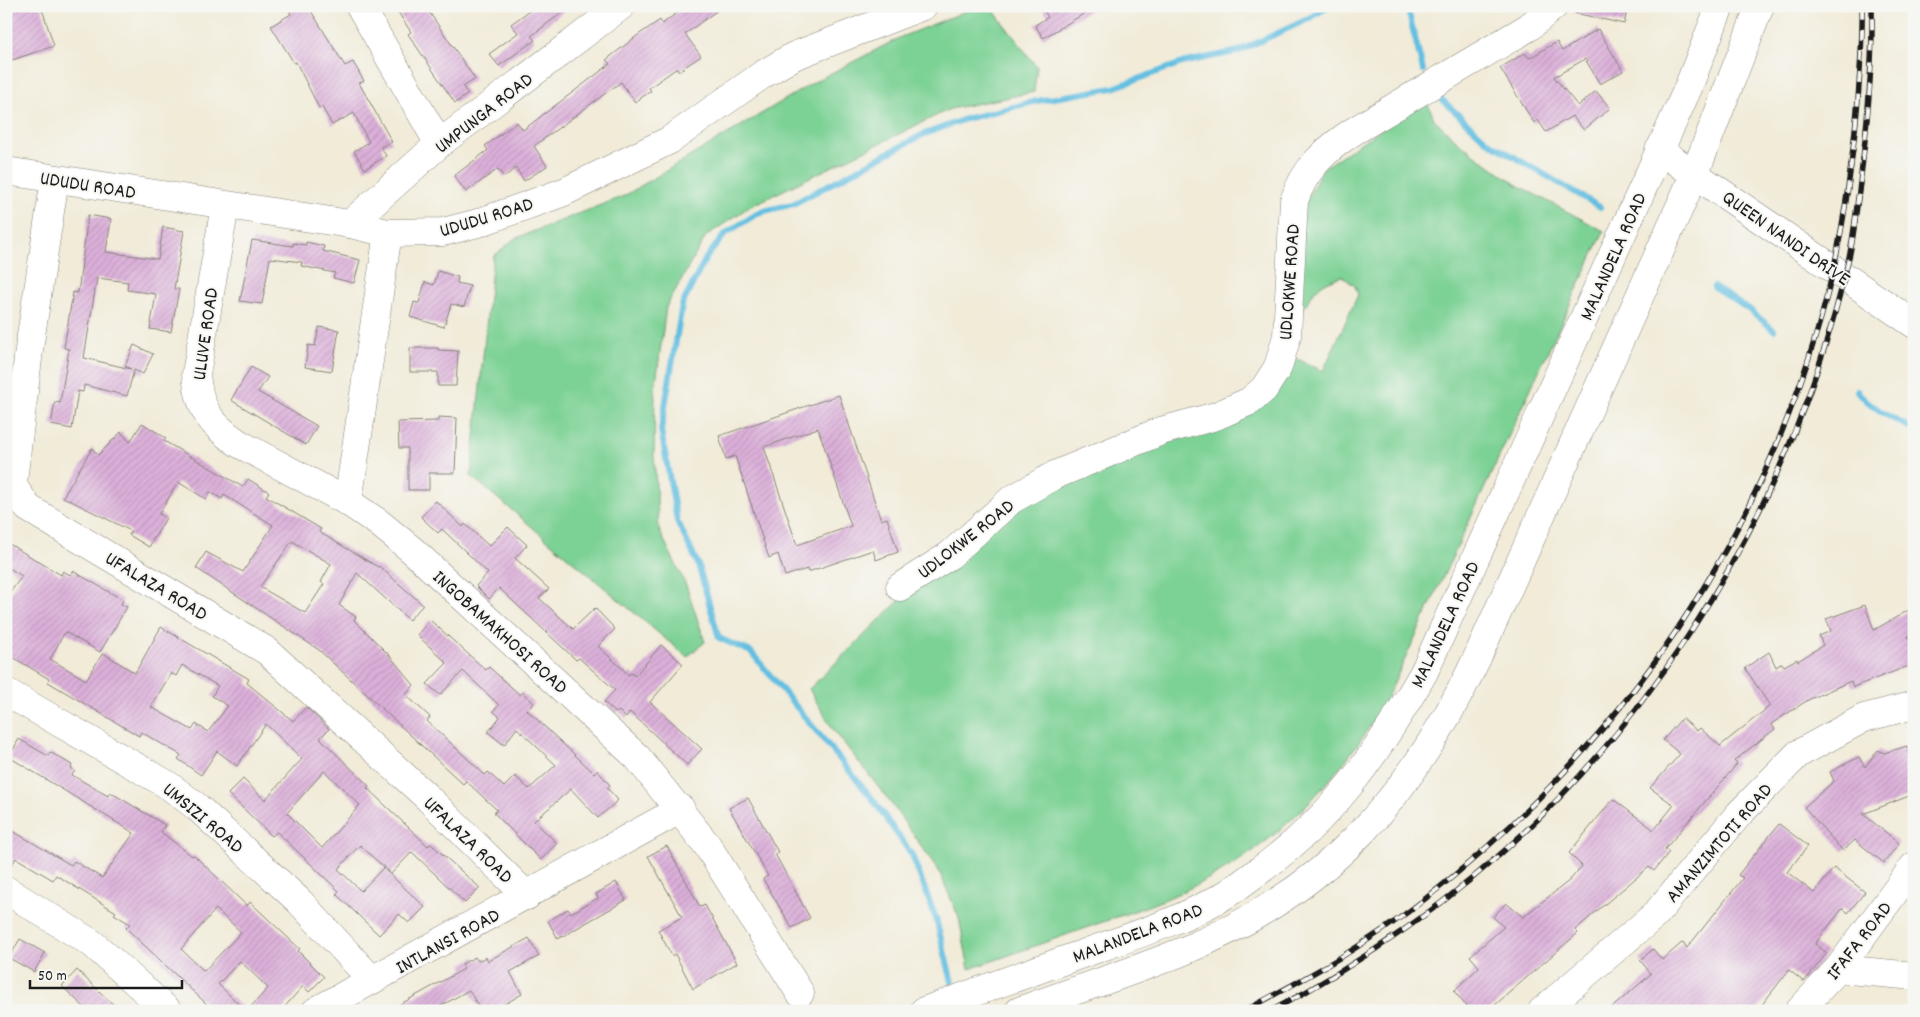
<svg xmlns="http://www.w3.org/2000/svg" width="1920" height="1017" viewBox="0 0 1920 1017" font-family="Dekko,sans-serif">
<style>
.green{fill:#7cd194;stroke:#4c7658}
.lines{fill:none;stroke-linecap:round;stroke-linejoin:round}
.stream{stroke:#63bfe1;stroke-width:6}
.building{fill:url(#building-hatch);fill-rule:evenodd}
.minor-casing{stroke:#86847a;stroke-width:29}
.major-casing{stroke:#86847a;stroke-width:29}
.minor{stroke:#fff;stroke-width:28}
.major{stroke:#fff;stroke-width:28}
.rail-casing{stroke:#1c1c1c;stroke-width:5.5}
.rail{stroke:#f6f6f2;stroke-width:4;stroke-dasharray:11;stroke-linecap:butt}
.labels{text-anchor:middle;stroke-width:4;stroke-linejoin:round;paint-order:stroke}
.street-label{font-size:20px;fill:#1c1c1c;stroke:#f6f6f2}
</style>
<defs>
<pattern id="building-hatch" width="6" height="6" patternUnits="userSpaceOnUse" patternTransform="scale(1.25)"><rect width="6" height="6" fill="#dcb0da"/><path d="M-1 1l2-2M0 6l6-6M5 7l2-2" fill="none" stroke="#bc97ba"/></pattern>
</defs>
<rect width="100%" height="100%" fill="#f6f6f2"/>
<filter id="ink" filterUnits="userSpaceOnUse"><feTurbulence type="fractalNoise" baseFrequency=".02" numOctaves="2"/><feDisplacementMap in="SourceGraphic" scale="10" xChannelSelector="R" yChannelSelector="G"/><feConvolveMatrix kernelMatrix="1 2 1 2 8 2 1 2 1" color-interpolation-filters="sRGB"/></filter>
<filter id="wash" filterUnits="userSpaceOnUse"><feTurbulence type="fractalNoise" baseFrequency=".0096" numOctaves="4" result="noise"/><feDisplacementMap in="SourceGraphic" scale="20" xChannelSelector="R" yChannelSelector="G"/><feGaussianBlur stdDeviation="1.12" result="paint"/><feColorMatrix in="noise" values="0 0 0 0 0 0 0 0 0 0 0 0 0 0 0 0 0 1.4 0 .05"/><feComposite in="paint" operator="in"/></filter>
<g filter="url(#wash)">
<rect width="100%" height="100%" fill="#f1ebd8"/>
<g class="green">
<polygon points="979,6 990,6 1037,67 1034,92 950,109 749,207 706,236 666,307 655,390 654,456 659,530 686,585 705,642 687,657 471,476 493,257 514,239 624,196 816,81 901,37"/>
<path d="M1426 99 1434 119 1459 143 1517 185 1604 231 1385 702C1339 780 1275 848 1192 887 1163 902 1131 912 1100 923 1057 938 1013 954 969 969L959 918 939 871 890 802 832 728 809 689 906 594 1012 512 1062 482 1248 412 1291 356 1323 371 1358 295 1355 286 1342 276C1331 280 1322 283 1314 292 1309 299 1306 307 1299 311L1302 209 1323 168Z"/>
</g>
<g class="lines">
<g class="stream">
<polyline points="1407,6 1423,70"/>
<polyline points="1441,99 1487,141 1600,207"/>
<polyline points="1714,287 1751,311 1774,330"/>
<path d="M1857 391C1872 408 1893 420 1914 429"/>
<polyline points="952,982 936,919 912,855 871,797 751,652 719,638 698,564 677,521 661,430 682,305 706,258 726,233 760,212 793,204 922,135 965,119 1037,101 1113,88 1182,63 1239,51 1308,19 1330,6"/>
</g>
</g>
<g id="blocks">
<g class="building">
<polygon points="6,6 41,6 54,46 6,62"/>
<polygon points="287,6 308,6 345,66 353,62 364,81 359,83 392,142 381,147 386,156 365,169 354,151 369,142 354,113 332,125 322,107 319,108 296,62 294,63 271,26 291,14"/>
<polygon points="394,6 425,6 475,79 463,87 468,94 455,103 408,34 411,32"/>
<polygon points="536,6 571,6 531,36 535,40 499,66 489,54 518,33 511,24"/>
<polygon points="686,6 723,6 685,34 701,56 679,71 677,68 649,88 651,91 635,102 621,82 534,146 547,166 524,181 516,168 504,177 498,169 466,192 454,176 488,150 485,146 517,122 523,130 610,64 606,60 638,35 660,20 662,24"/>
<polygon points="1041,6 1097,6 1043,38 1035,25 1048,17"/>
<polygon points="1576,6 1628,6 1624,24 1575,13"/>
<polygon points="1598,29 1623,71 1600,84 1585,59 1554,77 1578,106 1596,91 1610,108 1584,130 1572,116 1546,132 1538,120 1534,123 1500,68 1525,53 1529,58 1557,42 1562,51"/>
<polygon points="88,215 111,219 106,252 158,259 163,227 184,231 174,289 179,289 171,332 150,329 156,294 127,290 128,282 97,278 84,358 131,369 125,366 134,345 153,354 143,374 134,370 127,396 84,385 83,392 78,391 72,429 51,425 55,402 60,403 69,349 64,348 73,292 78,293"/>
<polygon points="252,240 293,246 293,243 306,245 306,242 324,246 323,251 360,260 354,283 333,278 335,273 301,266 302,262 270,258 262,304 240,301"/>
<polygon points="438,271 458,277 457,283 470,286 464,307 451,304 444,327 410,317 414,302 419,303 425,282 434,285"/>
<polygon points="319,327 339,330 332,371 305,367 308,345 315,346"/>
<polygon points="410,348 438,348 438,350 458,351 456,386 438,386 438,372 410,372"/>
<polygon points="251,367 268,377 258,392 317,426 306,445 231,400"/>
<path d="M839 395 881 520 887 518 898 552 876 560 873 550 808 572 807 569 785 576 778 554 769 558 735 456 726 459 719 436ZM818 428 851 526 797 545 764 447Z"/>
<polygon points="438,417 457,418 455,473 429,473 429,490 408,490 408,448 399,448 398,422 438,421"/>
<path d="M142 423 166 438 164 441 243 487 248 479 269 492 266 496 321 529 319 532 378 567 379 566 423 605 409 620 357 573 339 605 356 617 354 620 388 654 414 685 406 695 430 717 427 721 485 775 488 772 504 787 515 776 529 789 556 765 517 728 504 745 488 732 500 717 493 711 499 705 463 671 440 695 427 684 447 663 417 635 430 620 486 670 489 667 520 695 522 692 534 703 527 710 594 773 597 770 610 785 607 788 618 800 598 818 571 789 534 821 557 843 541 860 494 813 497 810 466 781 463 784 319 650 196 568 206 552 243 572 273 525 224 495 222 499 210 492 206 499 178 482 159 514 166 518 149 547 129 535 131 531 63 497 92 448 98 455 121 432 130 442ZM292 541 331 564 321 582 324 584 305 613 260 587Z"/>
<polygon points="436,501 463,527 465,524 489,546 508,527 527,545 515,558 549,589 539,598 573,629 595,608 615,629 598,646 629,675 631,673 635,676 661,645 683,664 650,702 702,749 687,765 630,712 626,718 619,711 616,713 604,702 615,690 579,658 576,660 499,588 489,599 476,586 488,573 442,529 438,533 421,517"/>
<path d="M6 542 61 575 63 571 70 575 73 571 123 600 121 604 127 607 100 652 65 632 50 659 86 680 103 653 135 673 161 627 249 679 247 683 293 721 306 707 329 729 320 738 369 786 367 788 428 846 431 844 480 888 465 903 412 852 391 874 360 845 338 869 361 891 383 868 425 907 409 923 399 914 379 935 336 894 339 891 277 832 272 836 228 794 243 779 265 800 302 759 266 724 237 766 217 751 201 775 178 759 181 755 141 732 139 736 48 682 49 679 6 653V598L22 576 6 566ZM182 665 218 686 212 696 228 706 208 732 196 724 192 730 151 707 171 673 176 676ZM324 771 360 805 322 848 287 813Z"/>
<polygon points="1865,605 1874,630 1914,607 1914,633 1908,636 1914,651 1914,664 1853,687 1851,681 1808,700 1771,724 1775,729 1734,761 1737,764 1665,849 1669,852 1654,871 1649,867 1598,910 1575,930 1578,933 1488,1011 1470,1011 1454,991 1479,967 1470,956 1504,927 1493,917 1506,903 1523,917 1570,880 1582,866 1569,853 1613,799 1654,830 1674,805 1650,788 1680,754 1663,740 1682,718 1697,731 1700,728 1720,746 1770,706 1745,668 1769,652 1776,667 1782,663 1784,666 1797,659 1798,661 1823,645 1819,636 1831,631 1826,619"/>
<path d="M19 739 48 756 50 752 72 765 71 768 75 771 72 775 108 796 110 792 165 825 161 832 192 856 194 855 247 906 250 902 300 949 298 951 324 977 309 992 303 986 281 1011H247L268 988 240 961 218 984 246 1011H214L126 928 130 924 114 914 116 912 56 875 53 880 16 858 6 874V827L71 865 74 861 102 878 134 833 9 757ZM216 909 241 932 204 971 181 949Z"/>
<polygon points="1907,746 1914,770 1914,794 1863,814 1899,843 1884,863 1855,840 1843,851 1804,807 1834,781 1830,772 1859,757 1865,767 1878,750 1884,753"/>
<polygon points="748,798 778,852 775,854 810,918 792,928 763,879 768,876 729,808"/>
<polygon points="1779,824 1808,846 1787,872 1814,893 1834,868 1865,892 1848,913 1844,909 1841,910 1815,944 1827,953 1804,982 1789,970 1757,1011 1608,1011 1651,974 1640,960 1653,949 1662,960 1683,942 1687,948 1743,878 1738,875"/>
<polygon points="667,846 700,907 705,905 737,963 693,989 675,954 672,956 658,930 682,917 648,856"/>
<polygon points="616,882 626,900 558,939 548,921 568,909 571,913 598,898 596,894"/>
<polygon points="529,938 539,956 510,972 522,994 493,1011 481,1011 469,990 432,1011 388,1011 464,969 462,964 475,957 478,961 486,957 488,961"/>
<polygon points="20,939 45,953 34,972 9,958"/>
<polygon points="77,970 120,1011 88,1011 62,986"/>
</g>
</g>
</g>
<g filter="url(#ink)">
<use href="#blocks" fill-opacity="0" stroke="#86847a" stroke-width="1"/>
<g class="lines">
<g class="minor-casing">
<g id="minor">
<polyline points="360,6 439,144"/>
<polyline points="6,171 350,224 388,233 443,232 478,223 564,192 670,140 762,75 794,56 923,6"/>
<polyline points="55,179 30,342 13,481 15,489 28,508 267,651 428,798 527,896"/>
<path d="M225 206 196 374C199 409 210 424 238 443L348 502"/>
<polyline points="350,224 439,144 621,6"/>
<polyline points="388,233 348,502 379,523 412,550 637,757 707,845 800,993"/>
<path d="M900 587 950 555 1011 500 1055 475 1161 431 1216 416 1250 401 1264 389 1278 367 1287 336 1294 201C1304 169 1326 149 1354 131L1529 27 1554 6"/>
<polyline points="6,692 168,785 197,807 299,901 372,980"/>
<polyline points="6,890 93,944 168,1011"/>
<polyline points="1838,969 1914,976"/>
<polyline points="316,1011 681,809"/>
<polyline points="1542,1011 1655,915 1739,814 1798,754 1864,718 1914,705"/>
<polyline points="1799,1011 1838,969 1914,866"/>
</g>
</g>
<g class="major-casing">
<g id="major">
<polyline points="1659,150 1914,324"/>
<path d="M924 1011C979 991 1033 971 1088 952 1132 936 1177 922 1218 899 1230 893 1241 884 1252 876 1332 820 1376 756 1424 672L1688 88 1720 6"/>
<path d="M1019 1011C1074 990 1131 973 1186 950 1329 890 1411 797 1477 658L1695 173 1760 6"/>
</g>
</g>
<use href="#minor" class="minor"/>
<use href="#major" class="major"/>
<g class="rail-casing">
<g id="rail">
<path d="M1244 1011C1287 988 1329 966 1369 939 1411 912 1450 880 1487 847 1660 694 1782 492 1834 267 1846 211 1853 156 1858 100 1860 69 1863 37 1862 6"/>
<path d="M1271 1011C1318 986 1364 958 1408 927 1634 769 1790 520 1850 253 1854 233 1856 212 1859 191 1867 130 1873 68 1872 6"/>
</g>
</g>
<use href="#rail" class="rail"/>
</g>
</g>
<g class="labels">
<g class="street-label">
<text transform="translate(483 112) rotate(-38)" y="7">UMPUNGA ROAD</text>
<text transform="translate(88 184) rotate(9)" y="7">UDUDU ROAD</text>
<text transform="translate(486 216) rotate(-17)" y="7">UDUDU ROAD</text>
<text transform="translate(1787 237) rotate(35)" y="7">QUEEN NANDI DRIVE</text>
<text transform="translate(1612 256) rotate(-66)" y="7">MALANDELA ROAD</text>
<text transform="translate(1288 282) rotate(-86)" y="7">UDLOKWE ROAD</text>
<text transform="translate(204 334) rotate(-82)" y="7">ULUVE ROAD</text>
<text transform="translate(965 538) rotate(-38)" y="7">UDLOKWE ROAD</text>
<text transform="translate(157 585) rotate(31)" y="7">UFALAZA ROAD</text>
<text transform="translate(1444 624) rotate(-65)" y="7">MALANDELA ROAD</text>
<text transform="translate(501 631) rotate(42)" y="7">INGOBAMAKHOSI ROAD</text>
<text transform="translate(204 817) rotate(40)" y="7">UMSIZI ROAD</text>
<text transform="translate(469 839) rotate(44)" y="7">UFALAZA ROAD</text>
<text transform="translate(1718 842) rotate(-49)" y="7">AMANZIMTOTI ROAD</text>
<text transform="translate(1137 932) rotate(-21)" y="7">MALANDELA ROAD</text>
<text transform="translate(447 940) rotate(-29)" y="7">INTLANSI ROAD</text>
<text transform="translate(1858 940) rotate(-52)" y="7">IFAFA ROAD</text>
</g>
</g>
<rect width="1920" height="1017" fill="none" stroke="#f6f6f2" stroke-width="25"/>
<path d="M30 980v8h152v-8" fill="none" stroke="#1c1c1c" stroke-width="2.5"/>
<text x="38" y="980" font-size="15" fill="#1c1c1c" stroke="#f6f6f2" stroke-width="4" paint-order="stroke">50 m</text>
</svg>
